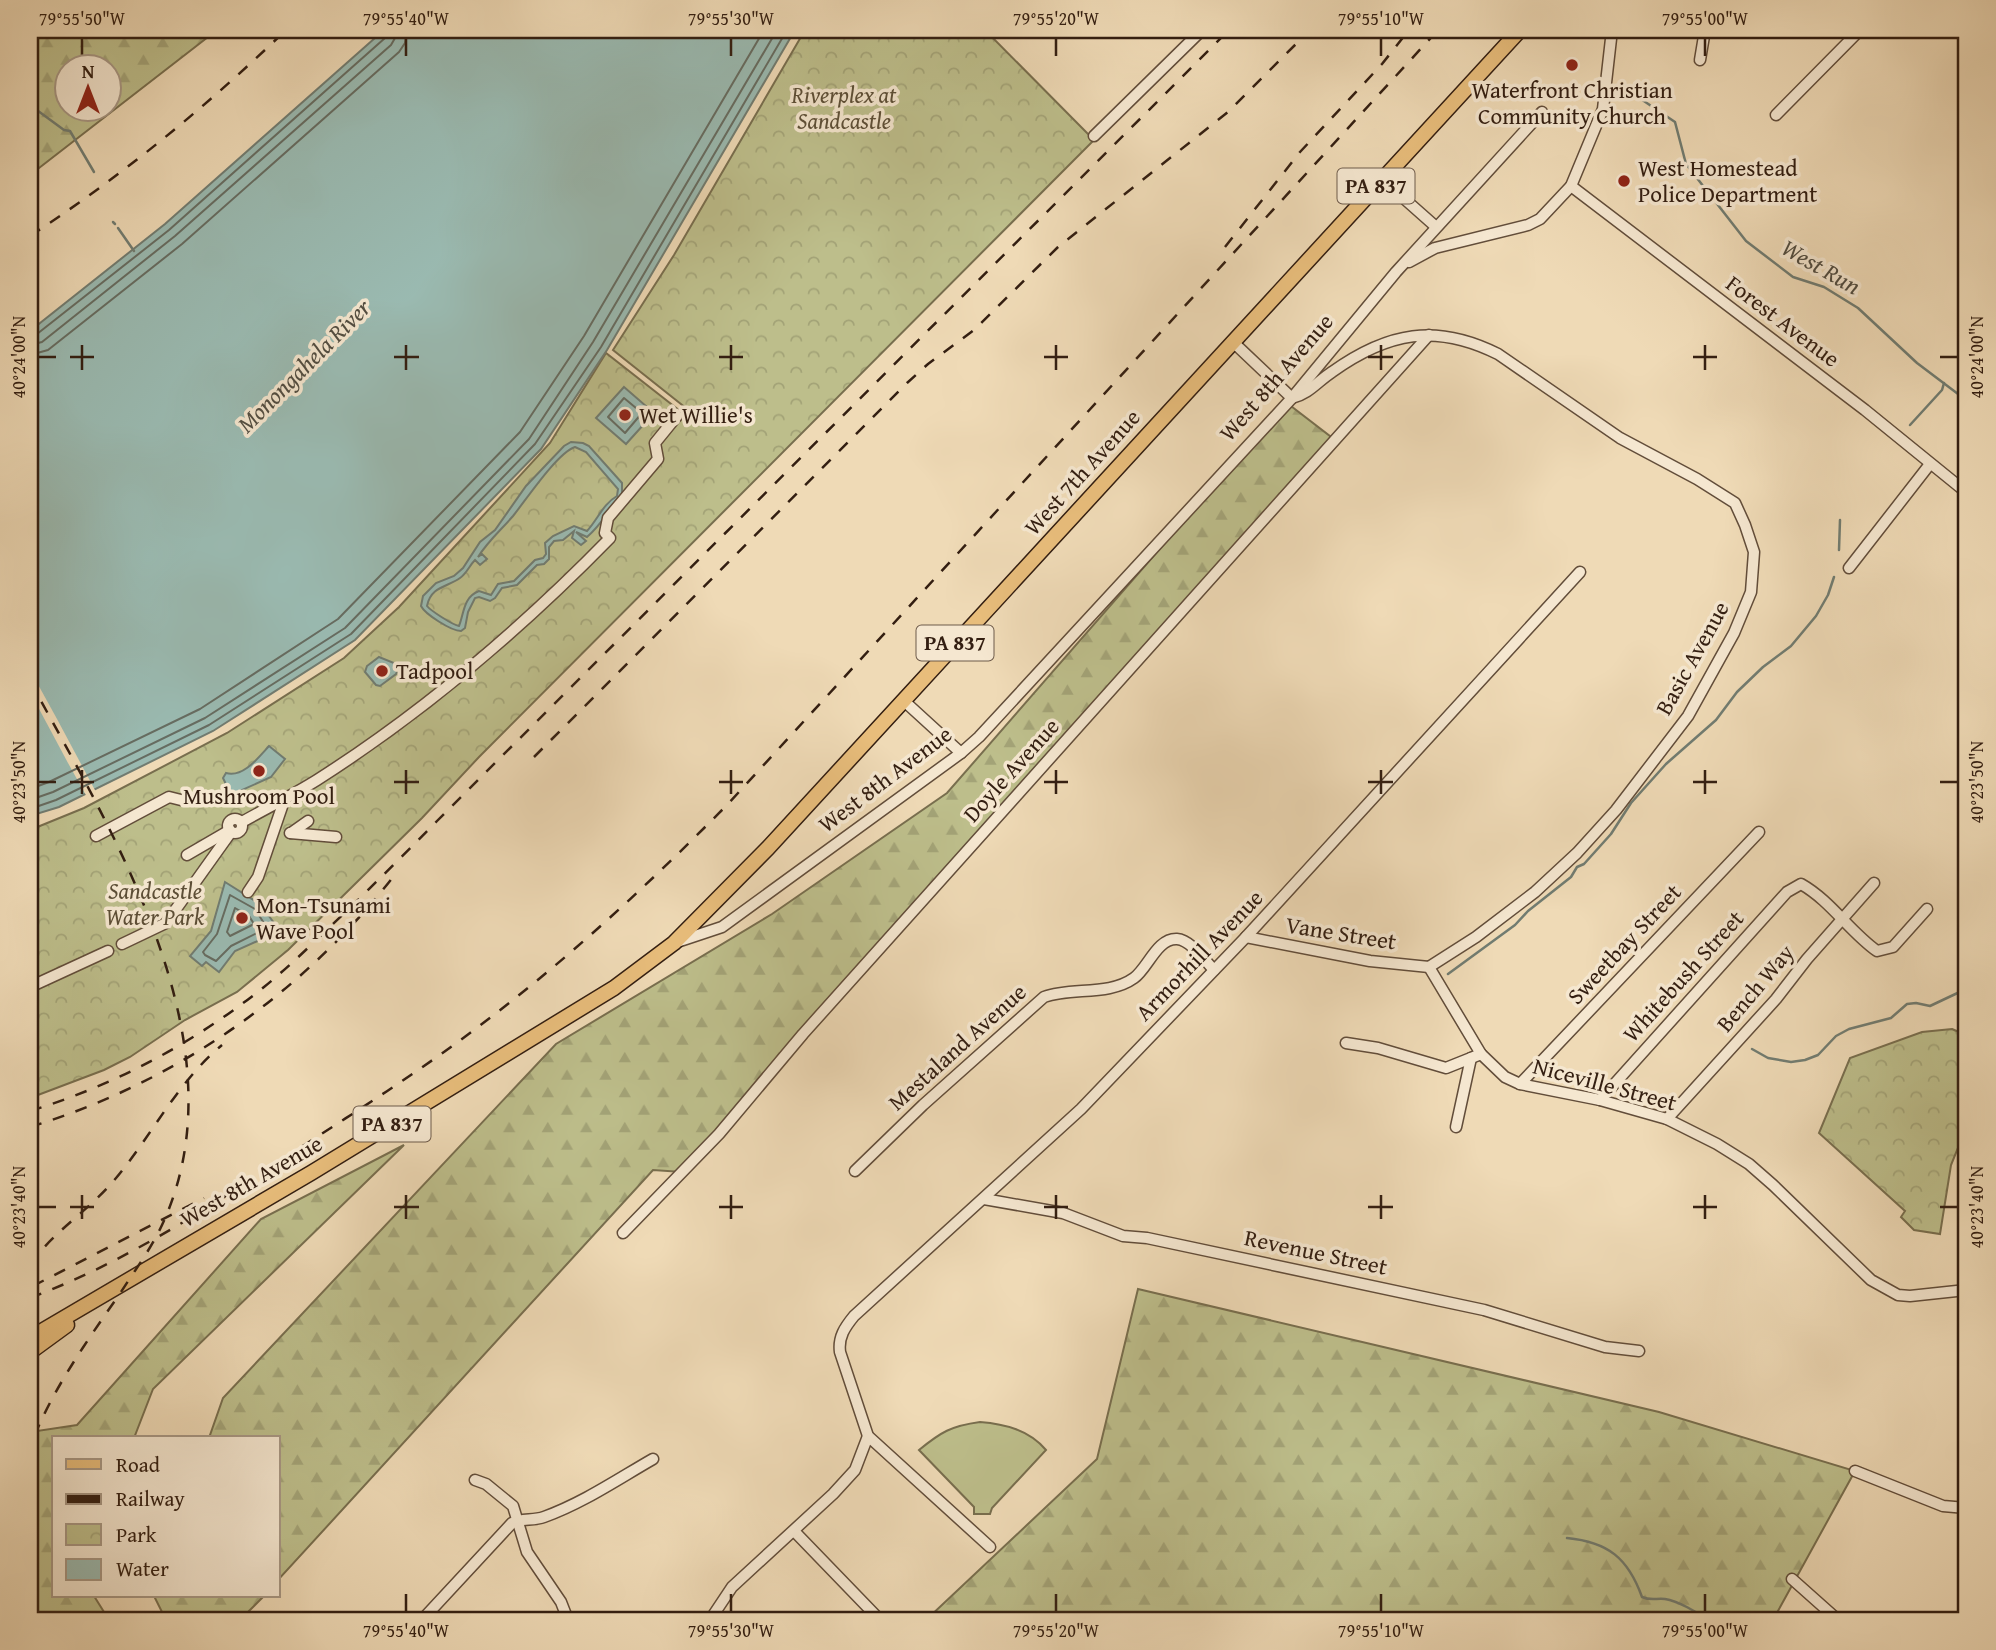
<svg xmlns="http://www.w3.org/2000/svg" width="1996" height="1650" viewBox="0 0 1996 1650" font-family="'Gentium Book Plus',serif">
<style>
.green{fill:#bdbe8b;stroke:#786e4e;stroke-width:2}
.forest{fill:url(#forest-firs);stroke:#786e4e;stroke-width:2;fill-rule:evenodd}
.park{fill:url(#park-crowns);stroke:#786e4e;stroke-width:2}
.water{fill:#9abab1;stroke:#717c71;stroke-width:2;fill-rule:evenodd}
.pier{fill:#efdab6}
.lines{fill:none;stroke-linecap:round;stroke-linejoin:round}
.shore{stroke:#666c61;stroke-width:2}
.stream{stroke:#717c71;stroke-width:2.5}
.minor-casing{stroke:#624d3a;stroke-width:13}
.major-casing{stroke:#331e11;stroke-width:17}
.minor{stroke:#f5e7d0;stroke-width:10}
.major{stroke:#e8bd7b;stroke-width:14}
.rail{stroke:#331e11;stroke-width:2.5;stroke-dasharray:12 12;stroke-linecap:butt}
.ticks{fill:none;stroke:#331e11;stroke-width:2.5}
.poi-dot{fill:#8f2418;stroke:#f5e7d0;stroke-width:2.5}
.labels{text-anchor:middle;stroke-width:7;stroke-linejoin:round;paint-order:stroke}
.shield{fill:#f5e7d0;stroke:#6d5a4a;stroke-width:2}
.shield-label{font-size:21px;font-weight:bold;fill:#331e11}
.poi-label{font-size:23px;fill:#331e11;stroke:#f5e7d0;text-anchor:start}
.park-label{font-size:23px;font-style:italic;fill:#5c4e36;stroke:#f5e7d0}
.street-label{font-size:23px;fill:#331e11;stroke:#f5e7d0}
.water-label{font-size:24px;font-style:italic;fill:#524d41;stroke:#f5e7d0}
.neatline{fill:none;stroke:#331e11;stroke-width:2.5}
.ticks-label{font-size:18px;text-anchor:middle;fill:#331e11}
</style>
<defs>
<pattern id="forest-firs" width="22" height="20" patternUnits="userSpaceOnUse" patternTransform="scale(1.75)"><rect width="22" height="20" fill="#bdbe8b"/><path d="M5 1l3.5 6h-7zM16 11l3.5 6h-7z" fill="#a3a377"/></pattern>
<pattern id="park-crowns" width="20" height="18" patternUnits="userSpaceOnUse" patternTransform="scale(1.75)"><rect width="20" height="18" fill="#bdbe8b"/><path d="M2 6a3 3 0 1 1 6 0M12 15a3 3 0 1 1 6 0" fill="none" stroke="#a3a377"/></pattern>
</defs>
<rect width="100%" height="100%" fill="#efdab6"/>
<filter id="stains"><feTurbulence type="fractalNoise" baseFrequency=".00286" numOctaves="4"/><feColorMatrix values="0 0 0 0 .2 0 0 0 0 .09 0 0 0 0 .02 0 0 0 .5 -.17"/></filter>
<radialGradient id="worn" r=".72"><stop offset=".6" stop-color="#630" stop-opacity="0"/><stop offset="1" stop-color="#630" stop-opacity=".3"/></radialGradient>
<path class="green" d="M980 1422C1005 1424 1029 1430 1046 1450L992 1508 990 1514H974V1507L919 1450C941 1432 951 1426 980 1422Z"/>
<g class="forest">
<path d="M30 30H217L30 175ZM66 66H108V108H66Z"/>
<polygon points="1287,403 1335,440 682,1172 653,1170 278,1580 278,1438 209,1438 223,1398 556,1044 772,914 947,793"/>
<polygon points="404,1145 153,1389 134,1438 54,1438 54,1596 94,1596 109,1620 30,1620 30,1432 77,1425 261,1219"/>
<polygon points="1138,1289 1659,1412 1855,1471 1773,1620 926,1620 1097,1459"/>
<polygon points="154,1596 264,1596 240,1620 166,1620"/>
</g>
<g class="park">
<polygon points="805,30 985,30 1094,140 479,757 422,818 288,950 237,992 185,1020 130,1057 104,1070 30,1098 30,830 84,808 227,733 344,658 399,607 550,443 606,353 698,425 701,420 613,350 674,255"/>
<polygon points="1952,1029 1966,1035 1966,1128 1951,1165 1940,1234 1914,1230 1901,1217 1905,1211 1819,1133 1850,1058 1922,1032"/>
</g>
<g class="water">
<polygon points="384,30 795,30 607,350 541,449 355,640 213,731 59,807 30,816 30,331 165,224"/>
<polygon points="624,387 654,413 626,444 596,418"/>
<path d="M571 442 583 443 589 446 622 483V496C608 510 603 523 587 537L576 532 586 541 581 545 572 538 574 531 563 540 554 541 549 547V559L544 564 537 565 517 585 502 588 495 598 490 601 479 597 475 598 468 612 465 628 461 631C451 631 425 614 421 606L423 596 436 583 454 576 463 568 480 542 495 530 526 486 564 446ZM575 447 586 452 618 489 617 496C603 504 598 519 587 531L574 526 553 536 545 543 546 554 543 558 535 560 514 581 498 584 491 595 479 591C463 597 464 614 459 626 453 625 431 611 427 606 431 586 448 587 460 578 467 573 469 566 475 560L480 565 487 559 482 554 478 557C488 541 501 530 513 516 526 500 557 453 575 447Z"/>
<polygon points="379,657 394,663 398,669 396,674 380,686 376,685 365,672 367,666"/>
<path d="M269 746 285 759 271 777 231 795 223 778 226 773C243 778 258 758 269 746Z"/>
<polygon points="225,882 260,904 280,931 235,951 219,972 206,962 202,966 190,956 211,931"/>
</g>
<polygon class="pier" points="30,670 57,719 96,792 87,797 68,763 30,692"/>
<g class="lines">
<g class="shore">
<polyline points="30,336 37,334 169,230 385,38 388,30"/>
<polyline points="30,345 42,342 175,236 391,45 395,38 397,30"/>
<polyline points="30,355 48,350 182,244 399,52 405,43 407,30"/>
<polygon points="624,398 642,413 625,433 608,417"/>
<polyline points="30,789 49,782 200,709 338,619 520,432 584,336 764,30"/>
<polyline points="30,800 53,792 205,718 345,628 529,439 593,342 777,30"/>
<polyline points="30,809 56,800 209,725 351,634 535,444 601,347 787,30"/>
<polygon points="230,895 255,909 267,928 231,946 216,961 205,955 203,952 217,934"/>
<polygon points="235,908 249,916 254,924 230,936 227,932"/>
</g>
<g class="stream">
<polyline points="1626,89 1675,122 1686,164 1746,241 1793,277 1824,287 1858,308 1917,363 1966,400"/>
<polyline points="30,105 64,130 70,131 94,172"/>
<polyline points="113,222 115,224"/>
<polyline points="118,228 134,251"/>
<polyline points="1910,425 1942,390 1944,383"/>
<polyline points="1839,550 1840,520"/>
<polyline points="1448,974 1515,925 1528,911 1571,877 1577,867 1584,864 1611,834 1631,803 1666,764 1716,720 1737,692 1763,667 1791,646 1816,616 1828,595 1834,577"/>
<polyline points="1752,1049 1768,1058 1791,1062 1805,1060 1818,1055 1836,1036 1849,1029 1891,1018 1907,1004 1916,1003 1930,1006 1966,989"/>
<path d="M1567 1538C1608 1542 1628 1558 1642 1597 1651 1601 1656 1598 1665 1599 1678 1601 1697 1612 1708 1620"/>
</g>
<g class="minor-casing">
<g id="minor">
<polyline points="1700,60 1705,30"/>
<polyline points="1776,115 1860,30"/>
<polyline points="1094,136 1202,30"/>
<polyline points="1382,179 1435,226"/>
<polyline points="1571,186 1865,410 1966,492"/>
<polyline points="1409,262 1435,248 1528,225 1540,219 1571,186 1603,109 1612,30"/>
<path d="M1232 341 1292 398C1309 394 1318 381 1332 372 1388 332 1436 323 1498 354L1620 438 1697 479 1735 503 1745 525 1754 552 1751 592 1734 633 1688 716 1616 810 1577 853 1535 892 1476 937 1429 967"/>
<polyline points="1849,568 1930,464"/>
<polyline points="903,700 961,753"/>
<circle cx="235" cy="826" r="7"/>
<path d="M242 822C267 808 293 795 317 780 422 713 523 627 610 538L605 533 608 518 658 459 655 443 677 416"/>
<polyline points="290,833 336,837"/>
<polyline points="291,833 308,821"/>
<polyline points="96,836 169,797 181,800"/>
<polyline points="187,855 230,830"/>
<polyline points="248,892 258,877 285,798"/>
<polyline points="1246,937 1370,961 1429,967"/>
<polyline points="677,942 722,927 961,753 979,737 1292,398 1396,272 1542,112"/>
<polyline points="122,944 166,923 231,832"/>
<polyline points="1429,967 1481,1054"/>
<polyline points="32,986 108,951"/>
<polyline points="1346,1043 1378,1048 1446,1068 1481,1054 1505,1077 1520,1084 1600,1100 1667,1119 1717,1144 1749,1164 1773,1185 1871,1280 1898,1295 1910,1296 1966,1290"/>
<polyline points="1520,1084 1759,832"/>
<path d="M1600 1100 1787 892 1801 884C1831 901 1849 931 1877 951L1893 947 1927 909"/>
<polyline points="1667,1119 1776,999 1807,959 1874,883"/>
<polyline points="1456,1127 1471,1058"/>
<path d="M855 1171 923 1105 1044 997C1072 987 1109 996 1134 978 1148 968 1157 938 1177 939 1191 940 1205 961 1214 970"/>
<polyline points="984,1199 1063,1213 1123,1236 1147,1238 1484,1310 1605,1347 1639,1351"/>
<polyline points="623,1233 719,1134 803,1034 1429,335"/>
<polyline points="1855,1471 1943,1506 1966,1508"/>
<polyline points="475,1480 486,1484 513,1506 527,1552 561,1602 568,1620"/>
<polyline points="794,1531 880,1620"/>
<path d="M990 1547 868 1436 840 1352C838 1337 845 1327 854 1316L1081 1109 1246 937 1580 572"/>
<polyline points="1792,1579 1838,1620"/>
<path d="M422 1620 512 1523C522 1518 533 1521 544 1517 583 1503 618 1479 653 1459"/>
<polyline points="710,1620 732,1587 833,1494 855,1470 868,1436"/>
</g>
</g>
<g class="major-casing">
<g id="major">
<polyline points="30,1338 311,1173 614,988 674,943 768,848 1520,30"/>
<polyline points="30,1352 67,1325"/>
</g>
</g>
<use href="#minor" class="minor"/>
<use href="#major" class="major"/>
<g class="rail">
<path d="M30 236C122 176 207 106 286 30"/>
<polyline points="1225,247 1300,152 1382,64 1409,30"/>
<path d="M30 681C114 835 245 1047 162 1225 151 1249 135 1270 121 1292 87 1341 51 1391 30 1447"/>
<polyline points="534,757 907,383 928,364 974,330 1058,247 1228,112 1310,30"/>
<path d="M30 1111C115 1085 194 1043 264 987 296 961 324 932 354 904 382 876 410 849 437 821L1229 30"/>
<path d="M30 1127C174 1083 300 996 393 877"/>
<path d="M30 1265C52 1233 85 1213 110 1185 150 1140 175 1084 222 1045"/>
<polyline points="33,1286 204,1198"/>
<path d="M30 1298C126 1262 213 1205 298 1149 365 1106 432 1063 495 1014 578 950 654 879 727 805L1438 30"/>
</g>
</g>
<path class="ticks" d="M82 38V56M406 38V56M731 38V56M1056 38V56M1381 38V56M1705 38V56M82 345V370M406 345V370M731 345V370M1056 345V370M1381 345V370M1705 345V370M38 357H56M70 357H94M394 357H419M719 357H743M1044 357H1068M1368 357H1393M1693 357H1717M1940 357H1958M82 770V794M406 770V794M731 770V794M1056 770V794M1381 770V794M1705 770V794M38 782H56M70 782H94M394 782H419M719 782H743M1044 782H1068M1368 782H1393M1693 782H1717M1940 782H1958M82 1195V1219M406 1195V1219M731 1195V1219M1056 1195V1219M1381 1195V1219M1705 1195V1219M38 1207H56M70 1207H94M394 1207H419M719 1207H743M1044 1207H1068M1368 1207H1393M1693 1207H1717M1940 1207H1958M406 1594V1612M731 1594V1612M1056 1594V1612M1381 1594V1612M1705 1594V1612"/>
<g class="poi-dot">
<circle cx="1572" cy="65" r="7"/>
<circle cx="1624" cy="181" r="7"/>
<circle cx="625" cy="415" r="7"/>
<circle cx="382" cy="671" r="7"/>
<circle cx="259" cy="771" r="7"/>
<circle cx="242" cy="918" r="7"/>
</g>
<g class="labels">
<g class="shield">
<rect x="1337.5" y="168.5" width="77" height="35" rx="5"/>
<rect x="916.5" y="625.5" width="77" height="35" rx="5"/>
<rect x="353.5" y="1106.5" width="77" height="35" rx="5"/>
</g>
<g class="shield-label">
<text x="1376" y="193">PA 837</text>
<text x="955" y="650">PA 837</text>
<text x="392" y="1131">PA 837</text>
</g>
<g class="poi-label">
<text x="1572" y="98" text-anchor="middle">Waterfront Christian<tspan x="1572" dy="26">Community Church</tspan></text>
<text x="1638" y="176">West Homestead<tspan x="1638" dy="26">Police Department</tspan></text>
<text x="639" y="423">Wet Willie's</text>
<text x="396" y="679">Tadpool</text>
<text x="259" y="804" text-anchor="middle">Mushroom Pool</text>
<text x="256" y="913">Mon-Tsunami<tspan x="256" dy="26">Wave Pool</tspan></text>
</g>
<g class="park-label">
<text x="844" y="103">Riverplex at<tspan x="844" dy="26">Sandcastle</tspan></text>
<text x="155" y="899">Sandcastle<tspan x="155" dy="26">Water Park</tspan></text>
</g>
<g class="street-label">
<text transform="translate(1783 321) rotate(37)" y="8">Forest Avenue</text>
<text transform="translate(1276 377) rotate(-49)" y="8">West 8th Avenue</text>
<text transform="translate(1082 472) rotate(-48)" y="8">West 7th Avenue</text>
<text transform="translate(1692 658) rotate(-61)" y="8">Basic Avenue</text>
<text transform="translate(1011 770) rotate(-48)" y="8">Doyle Avenue</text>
<text transform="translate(885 779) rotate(-37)" y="8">West 8th Avenue</text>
<text transform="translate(1341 933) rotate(9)" y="8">Vane Street</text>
<text transform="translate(1624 944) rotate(-47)" y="8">Sweetbay Street</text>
<text transform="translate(1199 955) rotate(-46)" y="8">Armorhill Avenue</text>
<text transform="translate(1683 976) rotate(-48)" y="8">Whitebush Street</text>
<text transform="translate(1755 988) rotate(-50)" y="8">Bench Way</text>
<text transform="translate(957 1047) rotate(-42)" y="8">Mestaland Avenue</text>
<text transform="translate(1605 1084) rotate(15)" y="8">Niceville Street</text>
<text transform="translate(251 1181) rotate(-30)" y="8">West 8th Avenue</text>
<text transform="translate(1316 1252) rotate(12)" y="8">Revenue Street</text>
</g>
<g class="water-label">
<text transform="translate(1821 267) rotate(30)" y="8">West Run</text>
<text transform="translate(304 366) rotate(-45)" y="8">Monongahela River</text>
</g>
</g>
<rect width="1996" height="1650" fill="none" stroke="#efdab6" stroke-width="77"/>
<rect x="52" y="1436" width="228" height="161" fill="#f5e7d0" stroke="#a79784" stroke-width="2"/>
<rect x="66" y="1459" width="35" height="10" fill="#e8bd7b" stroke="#a79784" stroke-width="2"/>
<text x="116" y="1472" font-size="21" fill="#331e11">Road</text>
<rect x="66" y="1494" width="35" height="10" fill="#331e11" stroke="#a79784" stroke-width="2"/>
<text x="116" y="1506" font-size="21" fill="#331e11">Railway</text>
<rect x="66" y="1524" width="35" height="21" fill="url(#park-crowns)" stroke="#a79784" stroke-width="2"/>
<text x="116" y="1542" font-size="21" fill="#331e11">Park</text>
<rect x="66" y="1559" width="35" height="21" fill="#9abab1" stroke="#a79784" stroke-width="2"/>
<text x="116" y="1576" font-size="21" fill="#331e11">Water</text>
<g transform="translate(88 88)"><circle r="33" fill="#f5e7d0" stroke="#a79784" stroke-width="2"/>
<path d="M0-5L12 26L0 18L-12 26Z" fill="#8f2418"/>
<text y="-10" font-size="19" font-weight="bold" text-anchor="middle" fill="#331e11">N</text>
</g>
<rect x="38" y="38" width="1920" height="1574" class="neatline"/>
<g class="ticks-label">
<text x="82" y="25">79°55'50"W</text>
<text x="406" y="25">79°55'40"W</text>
<text x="731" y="25">79°55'30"W</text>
<text x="1056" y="25">79°55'20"W</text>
<text x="1381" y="25">79°55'10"W</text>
<text x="1705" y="25">79°55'00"W</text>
<text transform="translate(19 357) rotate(-90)" y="6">40°24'00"N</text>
<text transform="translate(1977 357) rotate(-90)" y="6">40°24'00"N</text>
<text transform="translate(19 782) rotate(-90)" y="6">40°23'50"N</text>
<text transform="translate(1977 782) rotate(-90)" y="6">40°23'50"N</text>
<text transform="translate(19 1207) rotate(-90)" y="6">40°23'40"N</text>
<text transform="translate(1977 1207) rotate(-90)" y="6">40°23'40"N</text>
<text x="406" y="1637">79°55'40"W</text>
<text x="731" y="1637">79°55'30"W</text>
<text x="1056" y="1637">79°55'20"W</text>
<text x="1381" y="1637">79°55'10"W</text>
<text x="1705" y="1637">79°55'00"W</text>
</g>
<rect width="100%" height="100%" filter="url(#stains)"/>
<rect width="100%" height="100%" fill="url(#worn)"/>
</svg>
